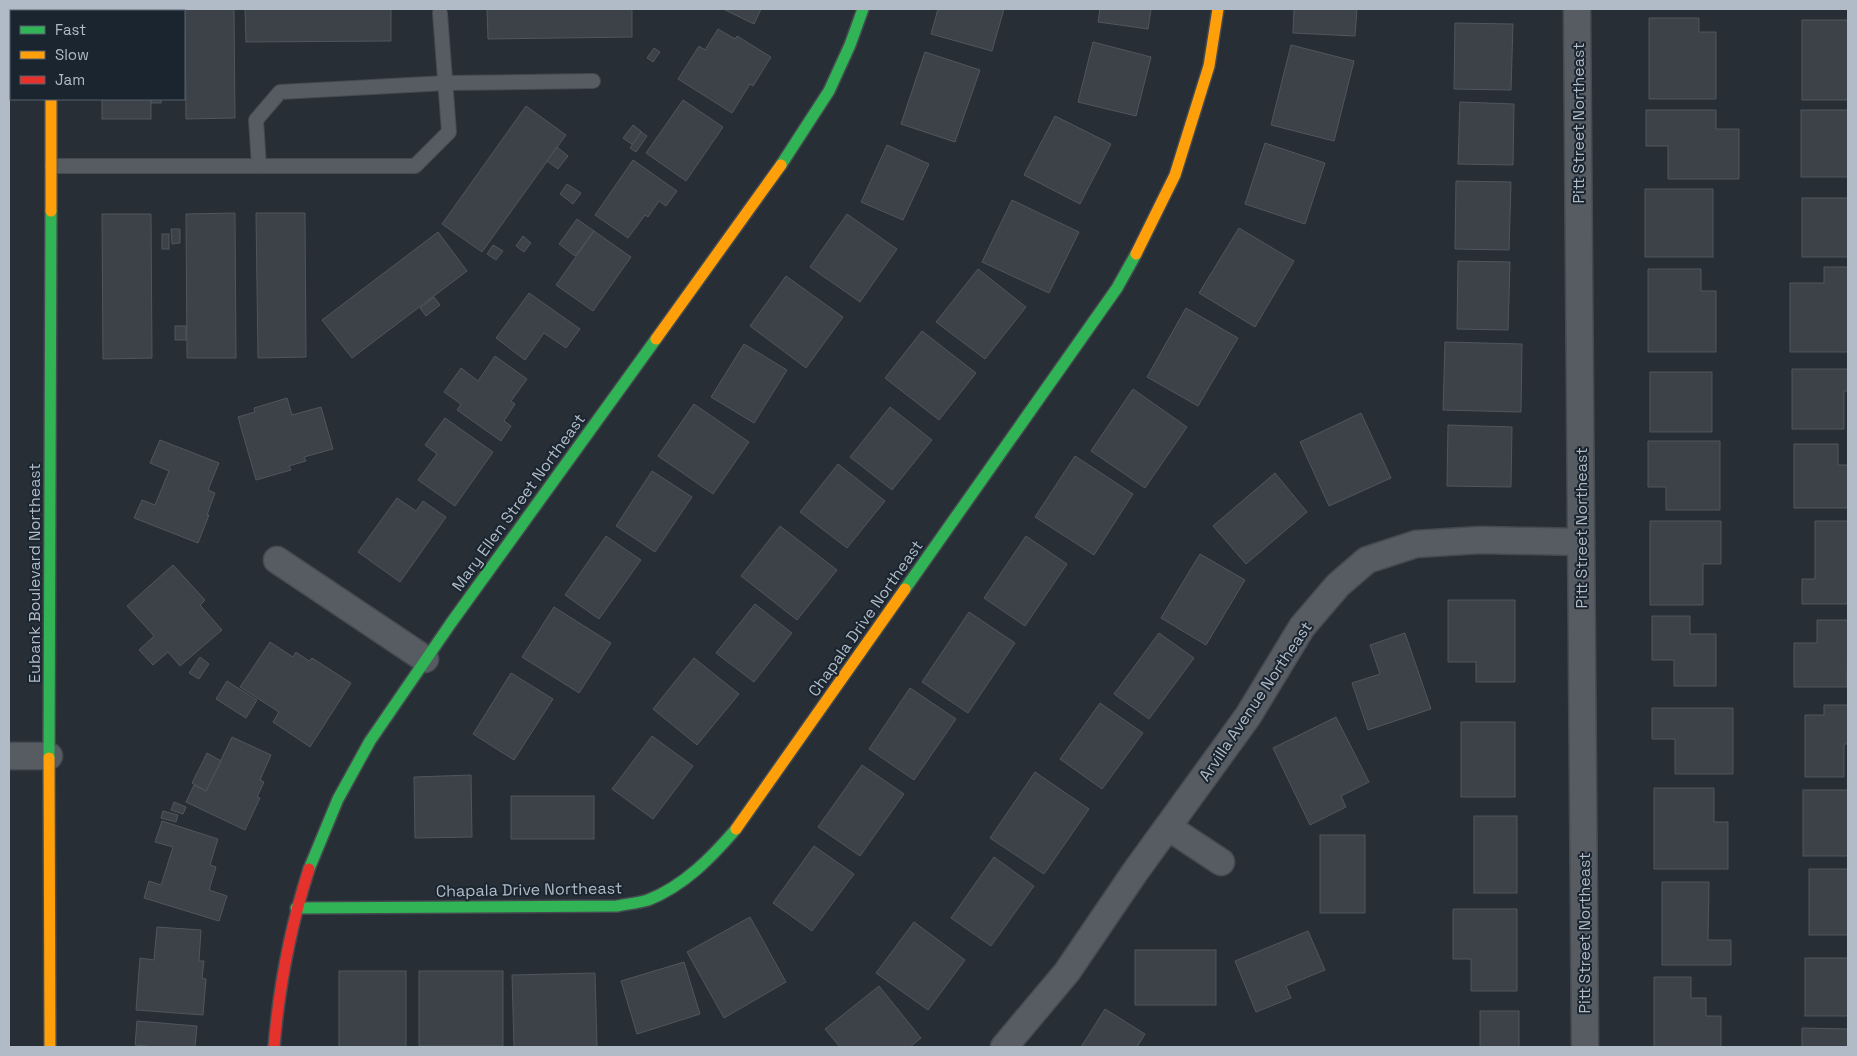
<svg xmlns="http://www.w3.org/2000/svg" width="1857" height="1056" viewBox="0 0 1857 1056" font-family="'Space Grotesk',sans-serif">
<style>
.building{fill:#3c4248;stroke:#4f565d}
.lines{fill:none;stroke-linecap:round;stroke-linejoin:round}
.lane-casing{stroke:#454a50;stroke-width:16}
.street-casing{stroke:#454a50;stroke-width:29}
.fast-casing{stroke:#454a50;stroke-width:14}
.slow-casing{stroke:#454a50;stroke-width:14}
.jam-casing{stroke:#454a50;stroke-width:14}
.lane{stroke:#575c63;stroke-width:14}
.street{stroke:#575c63;stroke-width:26}
.fast{stroke:#30b455;stroke-width:11}
.slow{stroke:#ff9f0a;stroke-width:11}
.jam{stroke:#e5322d;stroke-width:11}
.labels{text-anchor:middle;stroke-width:4;stroke-linejoin:round;paint-order:stroke}
.street-label{font-size:16px;fill:#b0bbc7;stroke:#1a2530}
</style>
<rect width="100%" height="100%" fill="#272e35"/>
<g class="building">
<rect x="102" y="9" width="49" height="2"/>
<polygon points="185,9 234,9 235,118 186,119"/>
<polygon points="245,9 391,9 391,41 246,42"/>
<polygon points="487,9 632,9 632,37 488,39"/>
<polygon points="723,9 761,9 754,24"/>
<polygon points="938,9 1004,9 992,51 931,34"/>
<polygon points="1100,9 1151,9 1148,29 1098,22"/>
<polygon points="1294,9 1357,9 1355,36 1293,33"/>
<polygon points="1649,18 1699,18 1699,32 1716,32 1716,99 1649,99"/>
<rect x="1802" y="20" width="46" height="80"/>
<polygon points="1455,23 1513,24 1511,90 1454,89"/>
<polygon points="718,29 735,39 737,36 771,57 753,86 750,84 732,113 678,79 699,46 705,50"/>
<polygon points="1093,42 1151,57 1136,116 1078,102"/>
<polygon points="1291,45 1354,61 1334,141 1271,125"/>
<polygon points="654,48 660,52 653,62 647,58"/>
<polygon points="925,52 980,70 955,142 901,124"/>
<rect x="102" y="99" width="49" height="20"/>
<rect x="151" y="99" width="10" height="4"/>
<polygon points="683,100 723,127 686,181 646,153"/>
<polygon points="1460,102 1514,104 1513,165 1458,164"/>
<polygon points="526,106 566,135 482,252 442,224"/>
<polygon points="1646,110 1716,110 1716,129 1739,129 1739,179 1668,179 1668,146 1646,146"/>
<rect x="1801" y="110" width="47" height="67"/>
<polygon points="1055,116 1111,144 1080,204 1024,175"/>
<polygon points="633,125 642,132 633,145 623,138"/>
<polygon points="641,132 647,136 636,152 630,148"/>
<polygon points="1265,143 1325,163 1305,224 1245,204"/>
<polygon points="887,145 929,164 903,220 861,202"/>
<polygon points="557,147 568,156 558,169 547,161"/>
<polygon points="633,160 677,191 666,206 659,201 648,217 645,215 628,238 595,215"/>
<polygon points="1456,181 1511,182 1509,250 1455,249"/>
<polygon points="567,184 581,193 573,204 560,194"/>
<rect x="1645" y="189" width="68" height="68"/>
<rect x="1802" y="198" width="46" height="59"/>
<polygon points="1012,200 1079,232 1049,293 982,262"/>
<polygon points="235,213 236,358 187,358 186,214"/>
<polygon points="256,213 305,213 306,357 258,358"/>
<polygon points="102,214 151,214 152,358 103,359"/>
<polygon points="847,214 897,249 860,302 810,267"/>
<polygon points="577,219 594,231 575,256 559,244"/>
<polygon points="1239,228 1294,261 1255,327 1199,293"/>
<polygon points="171,229 180,229 180,243 172,244"/>
<polygon points="594,231 631,257 593,311 556,285"/>
<polygon points="438,232 467,271 352,358 322,320"/>
<rect x="162" y="234" width="7" height="15"/>
<polygon points="523,236 531,243 524,252 516,246"/>
<polygon points="493,245 503,251 496,260 487,254"/>
<polygon points="1458,261 1510,262 1508,330 1457,329"/>
<polygon points="1824,267 1848,267 1848,352 1790,352 1790,283 1824,283"/>
<polygon points="978,269 1026,307 985,359 936,322"/>
<polygon points="1648,269 1701,269 1701,291 1716,291 1716,352 1648,352"/>
<polygon points="786,276 843,317 806,368 750,326"/>
<polygon points="529,293 580,329 566,348 544,333 525,360 496,338"/>
<polygon points="434,297 440,305 426,316 420,308"/>
<polygon points="1186,308 1238,338 1198,406 1147,377"/>
<rect x="175" y="326" width="11" height="14"/>
<polygon points="922,331 976,373 939,420 885,378"/>
<polygon points="1445,342 1522,344 1521,412 1443,410"/>
<polygon points="744,344 787,370 754,423 711,397"/>
<polygon points="495,356 527,379 511,401 515,404 504,421 511,426 501,441 457,410 461,404 444,392 461,368 478,381"/>
<polygon points="1792,369 1848,369 1848,391 1844,391 1844,429 1792,429"/>
<rect x="1650" y="372" width="62" height="60"/>
<polygon points="1133,389 1187,427 1145,488 1091,451"/>
<polygon points="287,398 292,415 321,407 333,449 304,457 306,461 289,466 291,470 256,480 238,417 255,412 254,408"/>
<polygon points="694,404 749,442 713,494 658,456"/>
<polygon points="890,407 932,440 892,490 850,457"/>
<polygon points="1361,413 1391,478 1329,506 1300,442"/>
<polygon points="445,418 493,452 455,506 418,480 437,454 425,445"/>
<polygon points="1448,425 1512,427 1511,487 1447,486"/>
<polygon points="160,440 219,463 208,490 215,493 207,515 209,515 198,543 134,518 142,500 155,505 169,471 150,463"/>
<polygon points="1648,441 1720,441 1720,510 1666,510 1666,487 1648,487"/>
<polygon points="1794,444 1838,444 1838,465 1848,465 1848,508 1794,508"/>
<polygon points="1075,456 1133,494 1094,555 1035,517"/>
<polygon points="838,464 885,501 847,548 800,512"/>
<polygon points="652,471 692,497 655,552 616,526"/>
<polygon points="1275,473 1307,512 1246,564 1213,526"/>
<polygon points="397,498 416,511 423,501 446,517 400,582 358,552"/>
<polygon points="1650,521 1721,521 1721,564 1703,564 1703,605 1650,605"/>
<polygon points="1815,521 1848,521 1848,604 1802,604 1802,579 1815,579"/>
<polygon points="780,526 837,570 797,620 741,576"/>
<polygon points="606,536 641,560 599,619 565,595"/>
<polygon points="1026,536 1067,564 1025,626 984,598"/>
<polygon points="1200,554 1245,580 1206,645 1161,618"/>
<polygon points="173,565 205,600 200,605 222,630 180,666 168,652 153,665 139,650 154,636 127,606"/>
<polygon points="1448,600 1515,600 1515,682 1476,682 1476,662 1448,662"/>
<polygon points="755,604 792,633 754,682 716,653"/>
<polygon points="554,607 611,643 579,693 522,657"/>
<polygon points="969,612 1015,643 968,713 922,682"/>
<polygon points="1652,616 1690,616 1690,634 1716,634 1716,686 1674,686 1674,660 1652,660"/>
<polygon points="1817,620 1848,620 1847,687 1794,687 1794,643 1817,643"/>
<polygon points="1159,633 1194,658 1149,719 1114,694"/>
<polygon points="1405,633 1431,709 1368,730 1352,683 1380,674 1370,645"/>
<polygon points="270,642 293,657 296,652 309,661 312,658 351,683 310,747 273,722 279,712 240,687"/>
<polygon points="200,657 209,664 199,679 189,673"/>
<polygon points="694,658 739,694 697,745 653,709"/>
<polygon points="511,673 553,699 514,760 473,734"/>
<polygon points="227,681 257,700 246,718 216,699"/>
<polygon points="910,688 956,719 914,780 869,749"/>
<polygon points="1100,703 1143,733 1102,789 1060,759"/>
<polygon points="1824,705 1848,705 1848,744 1844,744 1844,777 1805,777 1805,715 1824,715"/>
<polygon points="1652,708 1733,708 1733,774 1675,774 1675,739 1652,739"/>
<polygon points="1336,717 1369,782 1341,796 1346,807 1310,825 1273,748"/>
<rect x="1461" y="722" width="54" height="75"/>
<polygon points="652,736 693,766 653,819 612,789"/>
<polygon points="232,737 271,755 260,780 264,782 257,797 260,798 245,830 186,802 194,785 206,791"/>
<polygon points="207,753 221,761 206,791 192,783"/>
<polygon points="862,765 904,794 860,856 818,827"/>
<polygon points="1035,772 1089,809 1044,874 990,838"/>
<polygon points="471,775 472,837 415,838 414,777"/>
<polygon points="1654,788 1714,788 1714,822 1728,822 1728,869 1654,869"/>
<rect x="1803" y="790" width="45" height="66"/>
<rect x="511" y="796" width="83" height="43"/>
<polygon points="174,802 186,807 183,814 171,810"/>
<polygon points="163,811 178,815 176,822 161,818"/>
<rect x="1474" y="816" width="43" height="77"/>
<polygon points="162,821 218,839 210,865 216,867 209,890 227,896 219,921 144,898 149,881 161,885 173,847 155,842"/>
<rect x="1320" y="835" width="45" height="78"/>
<polygon points="814,846 854,874 812,931 773,903"/>
<polygon points="994,857 1034,886 991,946 951,918"/>
<rect x="1809" y="869" width="39" height="66"/>
<polygon points="1662,882 1709,882 1708,940 1731,940 1731,965 1662,965"/>
<polygon points="1453,909 1517,909 1517,991 1471,991 1471,959 1453,959"/>
<polygon points="750,917 786,982 724,1018 687,952"/>
<polygon points="914,922 965,960 928,1010 876,973"/>
<polygon points="157,927 201,930 199,961 204,961 202,978 206,979 203,1015 136,1010 140,958 154,960"/>
<polygon points="1308,931 1325,970 1286,986 1291,998 1256,1012 1235,961"/>
<rect x="1135" y="950" width="81" height="55"/>
<rect x="1805" y="958" width="43" height="58"/>
<polygon points="684,962 700,1014 637,1034 621,981"/>
<rect x="339" y="971" width="67" height="76"/>
<rect x="419" y="971" width="84" height="75"/>
<polygon points="595,973 597,1047 514,1047 512,975"/>
<polygon points="1654,977 1691,977 1691,998 1706,998 1706,1016 1721,1016 1721,1047 1654,1047"/>
<polygon points="879,986 921,1038 910,1047 840,1047 825,1029"/>
<polygon points="1105,1009 1145,1034 1137,1047 1081,1047"/>
<rect x="1480" y="1011" width="39" height="36"/>
<polygon points="137,1021 197,1026 195,1047 154,1047 135,1045"/>
<polygon points="1802,1028 1848,1029 1848,1047 1802,1047"/>
</g>
<g class="lines">
<g class="lane-casing">
<g id="lane">
<polyline points="52,166 415,166 449,132 440,13"/>
<polyline points="259,166 256,120 280,92 446,83 593,81"/>
</g>
</g>
<g class="street-casing">
<g id="street">
<polyline points="1577,9 1585,1047"/>
<polyline points="277,560 425,659"/>
<polyline points="9,756 49,756"/>
<polyline points="1168,827 1221,862"/>
<polyline points="1004,1047 1067,972 1135,872 1248,716 1302,627 1338,585 1367,560 1416,544 1480,540 1581,542"/>
</g>
</g>
<g class="fast-casing">
<g id="fast">
<polyline points="781,165 829,91 850,45 863,9"/>
<polyline points="905,589 1117,288 1136,254"/>
<polyline points="49,758 51,211"/>
<polyline points="309,869 338,799 370,741 451,623 656,339"/>
<path d="M296 908 617 906C627 904 638 903 648 900 684 886 712 857 736 829"/>
</g>
</g>
<g class="slow-casing">
<g id="slow">
<polyline points="50,9 50,11"/>
<polyline points="51,211 51,99"/>
<polyline points="1136,254 1175,175 1209,66 1218,9"/>
<polyline points="656,339 781,165"/>
<polyline points="49,758 50,1047"/>
<polyline points="736,829 905,589"/>
</g>
</g>
<g class="jam-casing">
<path id="jam" d="M274 1047C279 986 290 928 309 869"/>
</g>
<use href="#lane" class="lane"/>
<use href="#street" class="street"/>
<use href="#fast" class="fast"/>
<use href="#slow" class="slow"/>
<use href="#jam" class="jam"/>
</g>
<g class="labels">
<g class="street-label">
<text transform="translate(1578 123) rotate(-90)" y="6">Pitt Street Northeast</text>
<text transform="translate(518 502) rotate(-54)" y="6">Mary Ellen Street Northeast</text>
<text transform="translate(1581 528) rotate(-90)" y="6">Pitt Street Northeast</text>
<text transform="translate(34 573) rotate(-90)" y="6">Eubank Boulevard Northeast</text>
<text transform="translate(865 618) rotate(-55)" y="6">Chapala Drive Northeast</text>
<text transform="translate(1255 701) rotate(-56)" y="6">Arvilla Avenue Northeast</text>
<text transform="translate(529 889) rotate(-1)" y="6">Chapala Drive Northeast</text>
<text transform="translate(1584 933) rotate(-90)" y="6">Pitt Street Northeast</text>
</g>
</g>
<rect width="1857" height="1056" fill="none" stroke="#b0bbc7" stroke-width="20"/>
<rect x="10" y="10" width="175" height="90" fill="#1a2530" stroke="#56616c"/>
<rect x="20" y="26" width="25" height="8" fill="#30b455" stroke="#56616c"/>
<text x="55" y="35" font-size="15" fill="#b0bbc7">Fast</text>
<rect x="20" y="51" width="25" height="8" fill="#ff9f0a" stroke="#56616c"/>
<text x="55" y="60" font-size="15" fill="#b0bbc7">Slow</text>
<rect x="20" y="76" width="25" height="8" fill="#e5322d" stroke="#56616c"/>
<text x="55" y="85" font-size="15" fill="#b0bbc7">Jam</text>
</svg>
